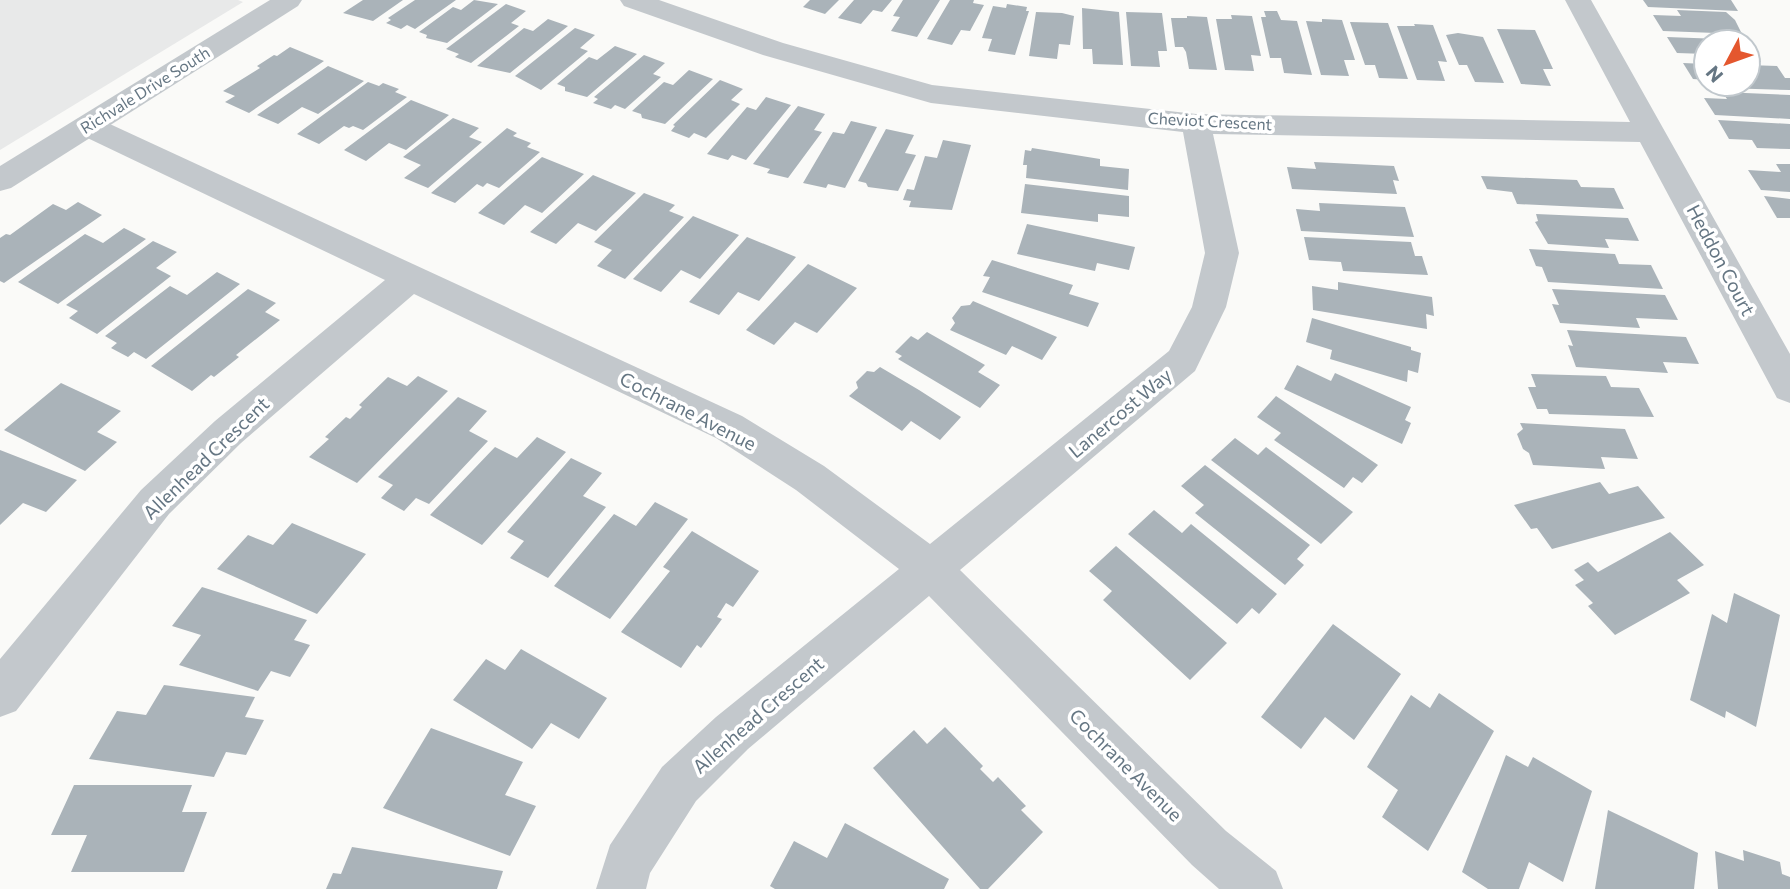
<svg xmlns="http://www.w3.org/2000/svg" width="1790" height="889" viewBox="0 0 1790 889" font-family="Commissioner,sans-serif">
<style>
.built{fill:#e8e9e9}
.building{fill:#aab3b9}
.lines{fill:none;stroke-linecap:round;stroke-linejoin:round}
.minor{fill:#c3c8cc;fill-rule:evenodd}
.tertiary{fill:#c3c8cc;fill-rule:evenodd}
.labels{text-anchor:middle;stroke-width:7;stroke-linejoin:round;paint-order:stroke}
.far-street-label{font-size:16px;fill:#657683;stroke:#fff}
.street-label{font-size:19px;fill:#657683;stroke:#fff}
</style>
<rect width="100%" height="100%" fill="#fafaf8"/>
<polygon class="built" points="0,0 238,0 243,2 0,150"/>
<g class="building">
<polygon points="363,0 403,0 373,21 343,13"/>
<polygon points="415,0 456,0 415,29 407,25 401,29 386,23 391,20 388,18"/>
<polygon points="474,0 498,4 447,43 426,38 427,35 419,32 453,7 461,10"/>
<polygon points="810,0 839,0 825,14 803,7"/>
<polygon points="854,0 892,0 882,12 873,10 861,24 838,18"/>
<polygon points="903,0 940,0 917,37 891,31 900,17 893,16"/>
<polygon points="950,0 974,0 973,3 984,5 970,31 961,30 952,45 927,39"/>
<polygon points="1643,0 1731,0 1738,11 1648,7"/>
<polygon points="506,4 526,11 511,23 519,26 471,63 455,57 459,54 446,49"/>
<polygon points="1007,4 1027,7 1026,11 1029,11 1015,55 988,51 992,39 982,38 993,6 1006,8"/>
<polygon points="1082,8 1119,12 1123,65 1093,64 1092,49 1083,49"/>
<polygon points="1677,10 1726,12 1735,20 1742,34 1663,31 1653,15 1681,16"/>
<polygon points="1264,11 1277,11 1281,20 1297,21 1312,75 1284,73 1281,58 1270,58 1261,17 1266,17"/>
<polygon points="1036,12 1062,13 1074,16 1070,45 1059,44 1057,59 1029,56"/>
<polygon points="1126,12 1162,13 1167,51 1158,51 1160,67 1131,66"/>
<polygon points="1231,15 1252,16 1261,56 1251,55 1254,71 1225,70 1216,19 1232,19"/>
<polygon points="1187,16 1207,17 1217,70 1189,69 1186,52 1183,47 1175,47 1171,18 1187,18"/>
<polygon points="548,19 568,26 510,73 477,66 524,28 533,31"/>
<polygon points="1322,19 1342,20 1355,60 1344,60 1349,76 1321,75 1306,21 1322,22"/>
<polygon points="1350,22 1388,23 1408,79 1379,78 1375,65 1365,65"/>
<polygon points="1414,24 1433,25 1447,62 1438,61 1445,81 1417,80 1397,26 1415,26"/>
<polygon points="575,28 595,35 580,48 588,51 541,90 515,76"/>
<polygon points="1497,29 1535,30 1553,69 1543,69 1551,86 1521,84"/>
<polygon points="1458,33 1483,37 1504,83 1475,82 1467,65 1459,65 1446,35"/>
<polygon points="1667,37 1747,40 1747,42 1706,42 1706,54 1677,53"/>
<polygon points="1748,45 1754,48 1761,62 1748,62"/>
<polygon points="615,46 637,54 587,97 565,91 565,87 557,84 589,57 597,60"/>
<polygon points="290,47 324,61 249,113 225,102 235,96 223,91 260,68 257,66 274,55 277,56"/>
<polygon points="644,55 665,63 653,74 661,77 625,109 615,105 611,109 593,103 598,99 594,97"/>
<polygon points="1683,63 1706,64 1706,80 1693,79"/>
<polygon points="1748,65 1777,66 1785,78 1790,78 1790,90 1723,88 1721,84 1748,84"/>
<polygon points="328,66 364,81 318,114 302,107 278,124 257,115"/>
<polygon points="689,70 713,79 665,124 642,118 641,114 632,111 664,82 673,85"/>
<polygon points="720,80 743,89 731,100 740,104 706,138 694,133 689,138 671,131 675,126 673,125"/>
<polygon points="368,82 379,86 383,83 399,89 395,92 407,97 363,130 353,126 349,128 344,126 319,144 297,134"/>
<polygon points="1722,92 1790,95 1790,119 1715,115 1704,98 1727,99"/>
<polygon points="766,97 791,105 746,160 732,155 728,160 707,154 747,107 756,110"/>
<polygon points="411,100 449,115 406,150 389,143 366,161 344,150"/>
<polygon points="798,106 825,114 814,130 822,132 788,178 767,173 770,169 753,164"/>
<polygon points="453,118 479,128 469,137 482,142 428,188 404,178 421,165 403,157"/>
<polygon points="1718,120 1790,124 1790,149 1757,148 1752,140 1729,139"/>
<polygon points="851,121 877,127 845,188 828,184 826,188 803,183 833,132 844,134"/>
<polygon points="507,128 517,133 513,136 531,143 527,147 540,152 499,188 487,183 483,187 477,184 455,203 431,193"/>
<polygon points="886,129 914,135 905,153 916,155 898,191 868,187 866,183 858,181"/>
<polygon points="943,140 971,145 952,210 909,207 911,201 903,200 907,189 914,190 925,156 937,158"/>
<polygon points="1032,148 1100,159 1100,166 1129,169 1128,190 1026,178 1027,165 1023,165 1025,150 1031,151"/>
<polygon points="542,157 584,174 542,213 525,205 504,225 478,213"/>
<polygon points="1314,162 1394,166 1399,181 1393,180 1397,194 1292,189 1287,167 1316,169"/>
<polygon points="1776,164 1790,164 1790,192 1761,190 1748,170 1781,172"/>
<polygon points="593,175 636,193 596,231 578,223 556,244 530,232"/>
<polygon points="1481,176 1577,180 1581,187 1614,188 1624,209 1517,204 1512,192 1487,189"/>
<polygon points="1025,184 1129,196 1129,217 1098,214 1098,222 1021,213"/>
<polygon points="644,193 675,205 669,211 684,217 625,279 597,266 612,250 594,242"/>
<polygon points="1764,196 1790,199 1790,218 1777,218"/>
<polygon points="78,202 102,215 4,283 0,281 0,238 6,234 10,235 53,204 66,210"/>
<polygon points="1319,203 1405,207 1414,237 1301,231 1296,209 1320,211"/>
<polygon points="1536,214 1628,218 1639,241 1605,239 1609,248 1548,244 1535,222 1538,221"/>
<polygon points="693,216 739,235 700,279 681,270 661,292 633,279"/>
<polygon points="1027,224 1135,247 1129,270 1097,263 1095,271 1017,254"/>
<polygon points="124,228 146,239 58,304 18,282 85,234 103,243"/>
<polygon points="747,237 796,257 759,301 738,292 719,315 689,302"/>
<polygon points="1304,237 1411,242 1415,256 1422,256 1428,275 1343,271 1341,262 1309,260"/>
<polygon points="153,241 177,252 156,268 171,276 97,334 69,318 78,311 66,305"/>
<polygon points="1529,249 1615,254 1619,264 1651,265 1663,289 1548,282 1542,267 1536,266"/>
<polygon points="992,260 1073,285 1069,294 1099,303 1088,327 982,292 990,277 983,276"/>
<polygon points="808,264 857,288 817,333 795,322 774,345 746,330"/>
<polygon points="217,272 240,284 146,359 134,352 128,357 111,348 117,343 105,336 170,286 187,295"/>
<polygon points="1338,282 1432,297 1434,316 1426,314 1427,329 1313,310 1312,286 1338,290"/>
<polygon points="248,289 276,303 265,312 280,320 236,355 239,357 214,377 211,375 192,391 151,366"/>
<polygon points="1552,289 1665,295 1678,320 1636,318 1640,328 1560,323 1552,304 1559,305"/>
<polygon points="973,301 1020,321 1057,337 1042,360 1012,346 1006,355 950,330 955,323 952,318 961,306 970,305"/>
<polygon points="1312,318 1411,347 1411,350 1421,353 1418,373 1408,370 1407,382 1330,359 1332,350 1306,342"/>
<polygon points="1567,330 1686,337 1699,364 1663,362 1668,373 1576,367 1568,345 1573,346"/>
<polygon points="927,332 985,365 978,372 1000,385 980,408 898,359 902,356 895,352 911,336 918,340"/>
<polygon points="1297,365 1331,381 1335,373 1411,407 1405,420 1411,423 1402,444 1284,389"/>
<polygon points="880,367 919,390 961,417 940,440 911,421 902,431 849,396 858,388 856,382 867,371 874,372"/>
<polygon points="1531,374 1606,376 1611,387 1639,388 1654,417 1549,414 1547,409 1537,409 1528,387 1536,387"/>
<polygon points="418,376 448,391 357,483 309,457 329,439 325,437 346,417 350,419 362,407 359,405 388,377 407,386"/>
<polygon points="61,383 121,411 97,432 117,442 85,471 4,430"/>
<polygon points="1276,396 1378,465 1362,483 1353,477 1344,488 1274,440 1281,433 1257,417"/>
<polygon points="458,397 487,411 469,431 488,441 429,504 416,498 404,511 381,498 393,485 378,477"/>
<polygon points="1520,423 1625,429 1638,459 1601,457 1605,469 1533,465 1529,453 1523,449 1517,434 1523,429"/>
<polygon points="537,437 566,452 482,545 430,515 495,447 517,458"/>
<polygon points="1235,438 1258,455 1266,447 1353,512 1321,544 1211,460"/>
<polygon points="0,450 77,480 46,512 23,503 0,525"/>
<polygon points="571,458 602,473 583,496 606,507 548,578 510,558 524,541 507,532"/>
<polygon points="1205,465 1310,545 1297,559 1304,565 1285,585 1195,513 1204,505 1181,486"/>
<polygon points="1600,482 1609,494 1638,486 1665,518 1552,549 1537,528 1531,529 1514,505"/>
<polygon points="655,502 688,519 610,619 554,586 614,514 636,526"/>
<polygon points="1154,510 1182,533 1191,524 1277,594 1259,614 1252,608 1237,624 1128,534"/>
<polygon points="292,523 366,554 317,614 217,569 248,535 273,545"/>
<polygon points="692,531 759,571 733,607 726,603 717,617 722,619 701,648 697,645 681,668 621,632 670,571 663,567"/>
<polygon points="1670,532 1704,565 1677,580 1690,593 1615,635 1588,606 1593,603 1575,585 1584,580 1574,570 1588,562 1598,572"/>
<polygon points="1116,546 1227,643 1190,680 1103,600 1112,591 1089,571"/>
<polygon points="202,587 307,620 294,640 310,645 290,677 271,671 258,691 179,665 201,635 172,626"/>
<polygon points="1734,593 1780,615 1756,727 1726,711 1725,718 1690,700 1712,614 1727,623"/>
<polygon points="1333,624 1401,674 1354,740 1325,717 1301,749 1261,717"/>
<polygon points="521,649 607,698 579,739 551,723 532,749 453,700 486,659 505,670"/>
<polygon points="164,685 255,697 245,717 264,720 246,755 226,752 214,777 89,759 117,711 146,715"/>
<polygon points="1439,693 1494,731 1428,851 1382,817 1398,790 1367,767 1411,695 1430,708"/>
<polygon points="945,727 983,766 980,769 993,782 998,777 1026,806 1021,810 1043,832 988,889 980,889 873,768 914,730 927,744"/>
<polygon points="431,728 523,762 505,795 536,806 510,856 383,808"/>
<polygon points="1506,755 1528,767 1533,757 1592,791 1563,882 1529,862 1519,889 1488,889 1462,872"/>
<polygon points="74,785 192,785 182,812 207,812 184,872 71,872 87,835 51,835"/>
<polygon points="1608,810 1698,853 1694,889 1595,889"/>
<polygon points="845,823 949,879 944,889 775,889 770,886 794,841 827,858"/>
<polygon points="352,847 503,871 497,889 326,889 333,873 341,874"/>
<polygon points="1743,850 1780,862 1782,874 1790,877 1790,889 1718,889 1715,851 1744,861"/>
</g>
<g class="lines">
<polygon class="minor" points="620,0 659,0 783,43 932,85 1196,114 1630,122 1565,0 1591,0 1790,354 1790,403 1777,398 1640,142 1213,134 1239,253 1226,307 1195,371 960,570 1226,831 1276,871 1283,889 1219,889 1192,865 929,596 748,749 696,801 650,873 646,889 596,889 610,845 662,767 716,717 899,569 796,490 716,438 414,294 241,443 169,514 16,711 0,717 0,659 141,490 215,421 385,280 77,133 73,126 77,119 88,116 99,119 742,416 824,466 930,544 1169,351 1192,307 1205,253 1183,132 931,103 763,55 624,6"/>
<polygon class="tertiary" points="270,0 302,0 298,6 11,188 0,191 0,166"/>
</g>
<g class="labels">
<g class="far-street-label">
<text transform="translate(145 90) rotate(-32)" y="6">Richvale Drive South</text>
<text transform="translate(1210 121) rotate(3)" y="6">Cheviot Crescent</text>
</g>
<g class="street-label">
<text transform="translate(1721 260) rotate(62)" y="7">Heddon Court</text>
<text transform="translate(688 411) rotate(27)" y="7">Cochrane Avenue</text>
<text transform="translate(1120 413) rotate(-40)" y="7">Lanercost Way</text>
<text transform="translate(206 458) rotate(-44)" y="7">Allenhead Crescent</text>
<text transform="translate(758 715) rotate(-41)" y="7">Allenhead Crescent</text>
<text transform="translate(1126 765) rotate(45)" y="7">Cochrane Avenue</text>
</g>
</g>
<g transform="translate(1727 63) rotate(229)"><circle r="33" fill="#ffffff" stroke="#c1c8cd" stroke-width="2"/>
<path d="M0-5L12 26L0 18L-12 26Z" fill="#e4572e"/>
<text y="-10" font-size="19" font-weight="bold" text-anchor="middle" fill="#657683">N</text>
</g>
</svg>
